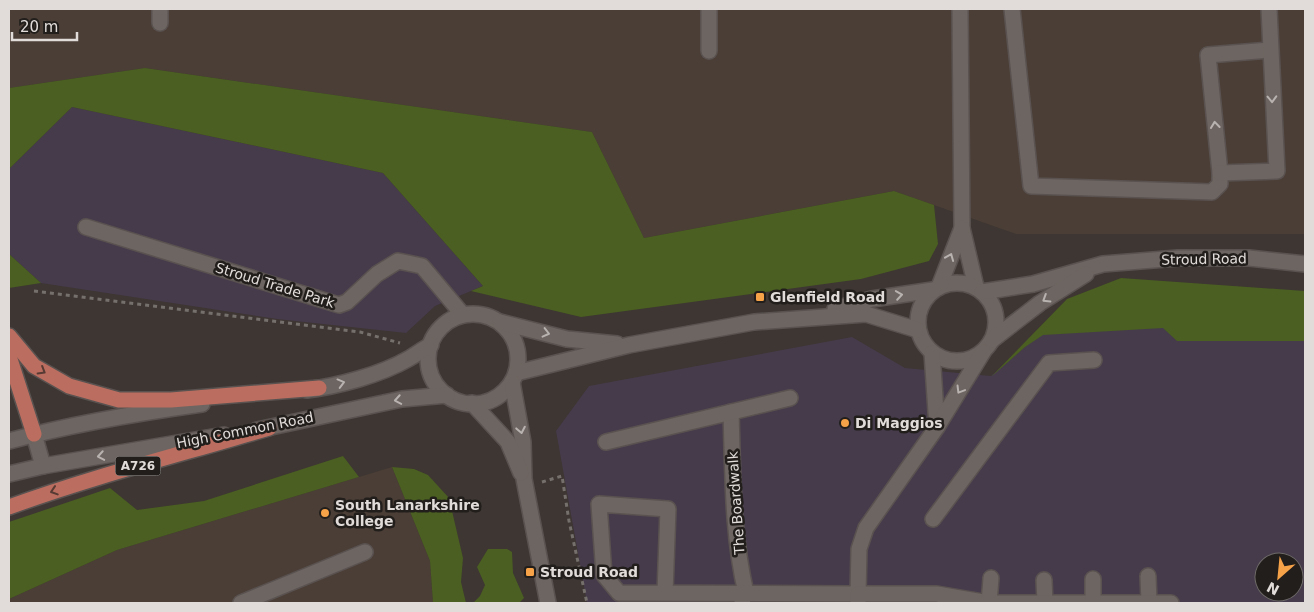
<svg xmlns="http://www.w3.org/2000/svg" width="1314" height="612" viewBox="0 0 1314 612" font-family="'DejaVu Sans',sans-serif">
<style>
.commercial{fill:#453b4b;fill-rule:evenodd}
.built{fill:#4b3e36}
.green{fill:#4a5f21}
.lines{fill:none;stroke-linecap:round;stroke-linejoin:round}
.minor-casing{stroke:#595250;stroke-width:18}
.major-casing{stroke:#595250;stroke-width:18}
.path{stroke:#76706c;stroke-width:3;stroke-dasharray:4 4;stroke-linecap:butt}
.minor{stroke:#6d6561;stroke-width:15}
.major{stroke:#bb6e5f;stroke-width:15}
.oneway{stroke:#b8b2b0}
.oneway2{stroke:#573a33}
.poi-dot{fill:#f6a248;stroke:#211e1c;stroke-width:2}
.labels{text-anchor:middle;stroke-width:5;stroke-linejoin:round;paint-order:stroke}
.shield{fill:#211e1c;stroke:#a7a3a1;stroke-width:1}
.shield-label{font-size:12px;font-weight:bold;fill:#e1dcda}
.street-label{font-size:14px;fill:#e1dcda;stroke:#211e1c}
.poi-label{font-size:14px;font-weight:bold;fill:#e1dcda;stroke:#211e1c;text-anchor:start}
</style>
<rect width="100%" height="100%" fill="#3d3632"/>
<g class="commercial">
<polygon points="72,107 383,173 483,286 435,306 406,333 277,319 41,283 9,254 9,169"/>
<path d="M1305 292V603H587L556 431 589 386 852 337 905 368 991 376 1072 306ZM1264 562H1294V592H1264Z"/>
</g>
<g class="built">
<polygon points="9,9 1305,9 1305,234 1016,234 894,191 644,238 592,132 145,68 9,88"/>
<polygon points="392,467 430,561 433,603 9,603 9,599 117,550"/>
</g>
<g class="green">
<polygon points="145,68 592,132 644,238 894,191 934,205 938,244 929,261 861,279 581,317 471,291 483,286 383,173 72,107 9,169 9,88"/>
<polygon points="9,254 41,283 9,288"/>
<polygon points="1121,278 1305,291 1305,341 1177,341 1163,328 1043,335 1025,347 991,377 1067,299"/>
<polygon points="343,456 359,477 117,550 9,599 9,522 110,488 137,510 204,501"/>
<polygon points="392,467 414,469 428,475 449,498 463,558 461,582 466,603 433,603 430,561"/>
<polygon points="488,549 507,549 512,552 513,573 524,598 519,603 473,603 480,596 485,585 477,567"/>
</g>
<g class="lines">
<g class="minor-casing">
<g id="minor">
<polyline points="160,9 160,23"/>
<polyline points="709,9 709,51"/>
<polyline points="960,9 962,228 976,287"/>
<polyline points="1012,9 1031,186 1212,192 1220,184 1220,173 1208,55 1270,50"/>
<polyline points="1220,173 1277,171 1269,9"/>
<polyline points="86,227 339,305 347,302 377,274 398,261 422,266 463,315"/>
<circle cx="957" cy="322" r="39"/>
<polyline points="939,287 962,228"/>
<polyline points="982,292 1033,284 1103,264 1178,258 1249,258 1305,264"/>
<polyline points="835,309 872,299 933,290"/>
<circle cx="473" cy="359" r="45"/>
<polyline points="500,322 567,339 617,344"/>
<polyline points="992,340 1040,303 1086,274"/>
<polyline points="932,353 937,427"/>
<polyline points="516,373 629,345 754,322 866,314 918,330"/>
<polyline points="512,382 523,442 524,479 548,603"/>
<path d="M307 390C338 386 380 375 408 359 415 355 423 349 431 345"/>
<polyline points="472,403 508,442 521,473"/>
<path d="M731 412C733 473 732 534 746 593L742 601"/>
<polyline points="257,430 402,399 447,395"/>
<polyline points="34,434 43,466"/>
<path d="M9 441C72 424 137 413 202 404"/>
<polyline points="606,442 790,398"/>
<polyline points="9,474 43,466 224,435"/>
<polyline points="933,519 1049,363 1094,360"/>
<polyline points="1148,576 1149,603"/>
<polyline points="1044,580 1045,603"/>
<polyline points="665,593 668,509 599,504 604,575 619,593 858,594 859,549 866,528 937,427 983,352"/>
<polyline points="858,602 858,594 937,594 989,603 1171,603"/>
<polyline points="241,603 365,552"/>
<polyline points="989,603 991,578"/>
<polyline points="1093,603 1093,579"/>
</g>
</g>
<g class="major-casing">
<g id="major">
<polyline points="9,336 34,366 69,386 119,400 171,400 319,388"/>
<polyline points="9,356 34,434"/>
<path d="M9 507C94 476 182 454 269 428"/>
</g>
</g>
<g class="path">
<polyline points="34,291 360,332 400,343"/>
<polyline points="542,482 562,476 569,521 587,603"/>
</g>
<use href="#minor" class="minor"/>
<use href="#major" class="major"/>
</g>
<defs><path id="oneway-chevron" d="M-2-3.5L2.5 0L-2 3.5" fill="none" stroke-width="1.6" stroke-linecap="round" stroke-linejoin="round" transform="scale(1.25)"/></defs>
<g class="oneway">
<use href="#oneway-chevron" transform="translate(1272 99) rotate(88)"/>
<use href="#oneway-chevron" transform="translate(1215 125) rotate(-96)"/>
<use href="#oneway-chevron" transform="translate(950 257) rotate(-68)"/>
<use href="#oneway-chevron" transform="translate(899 295) rotate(-9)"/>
<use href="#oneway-chevron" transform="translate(1046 299) rotate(148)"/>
<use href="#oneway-chevron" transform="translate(546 333) rotate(14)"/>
<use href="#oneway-chevron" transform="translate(341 383) rotate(-15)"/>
<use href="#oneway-chevron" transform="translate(960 390) rotate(121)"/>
<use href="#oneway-chevron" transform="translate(398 400) rotate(170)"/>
<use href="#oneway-chevron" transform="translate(521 430) rotate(79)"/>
<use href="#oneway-chevron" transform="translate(101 456) rotate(170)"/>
</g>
<g class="oneway2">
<use href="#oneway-chevron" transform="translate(42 371) rotate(31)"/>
<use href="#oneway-chevron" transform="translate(54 491) rotate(162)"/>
</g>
<g class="poi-dot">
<rect x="755" y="292" width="10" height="10" rx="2.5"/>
<circle cx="845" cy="423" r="5"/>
<circle cx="325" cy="513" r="5"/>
<rect x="525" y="567" width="10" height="10" rx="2.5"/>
</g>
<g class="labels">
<rect class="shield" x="115.5" y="456.5" width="45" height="19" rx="4"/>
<g class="shield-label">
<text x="138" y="470">A726</text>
</g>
<g class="street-label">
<text transform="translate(1204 259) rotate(-1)" y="5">Stroud Road</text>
<text transform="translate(275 285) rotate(17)" y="5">Stroud Trade Park</text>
<text transform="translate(245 430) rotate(-11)" y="5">High Common Road</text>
<text transform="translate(736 503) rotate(-94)" y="5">The Boardwalk</text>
</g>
<g class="poi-label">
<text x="770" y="302">Glenfield Road</text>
<text x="855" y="428">Di Maggios</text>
<text x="335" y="510">South Lanarkshire<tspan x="335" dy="16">College</tspan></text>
<text x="540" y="577">Stroud Road</text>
</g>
</g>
<rect width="1314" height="612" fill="none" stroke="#e1dcda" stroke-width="20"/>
<g transform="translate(1279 577) rotate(207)"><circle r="24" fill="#211e1c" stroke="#6e6a68"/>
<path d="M0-4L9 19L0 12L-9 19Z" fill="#f6a248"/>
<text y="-8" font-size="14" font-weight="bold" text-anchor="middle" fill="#e1dcda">N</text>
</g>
<path d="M12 32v8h65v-8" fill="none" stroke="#e1dcda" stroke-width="2.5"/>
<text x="20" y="32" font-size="15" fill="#e1dcda" stroke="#211e1c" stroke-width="4" paint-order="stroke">20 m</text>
</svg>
